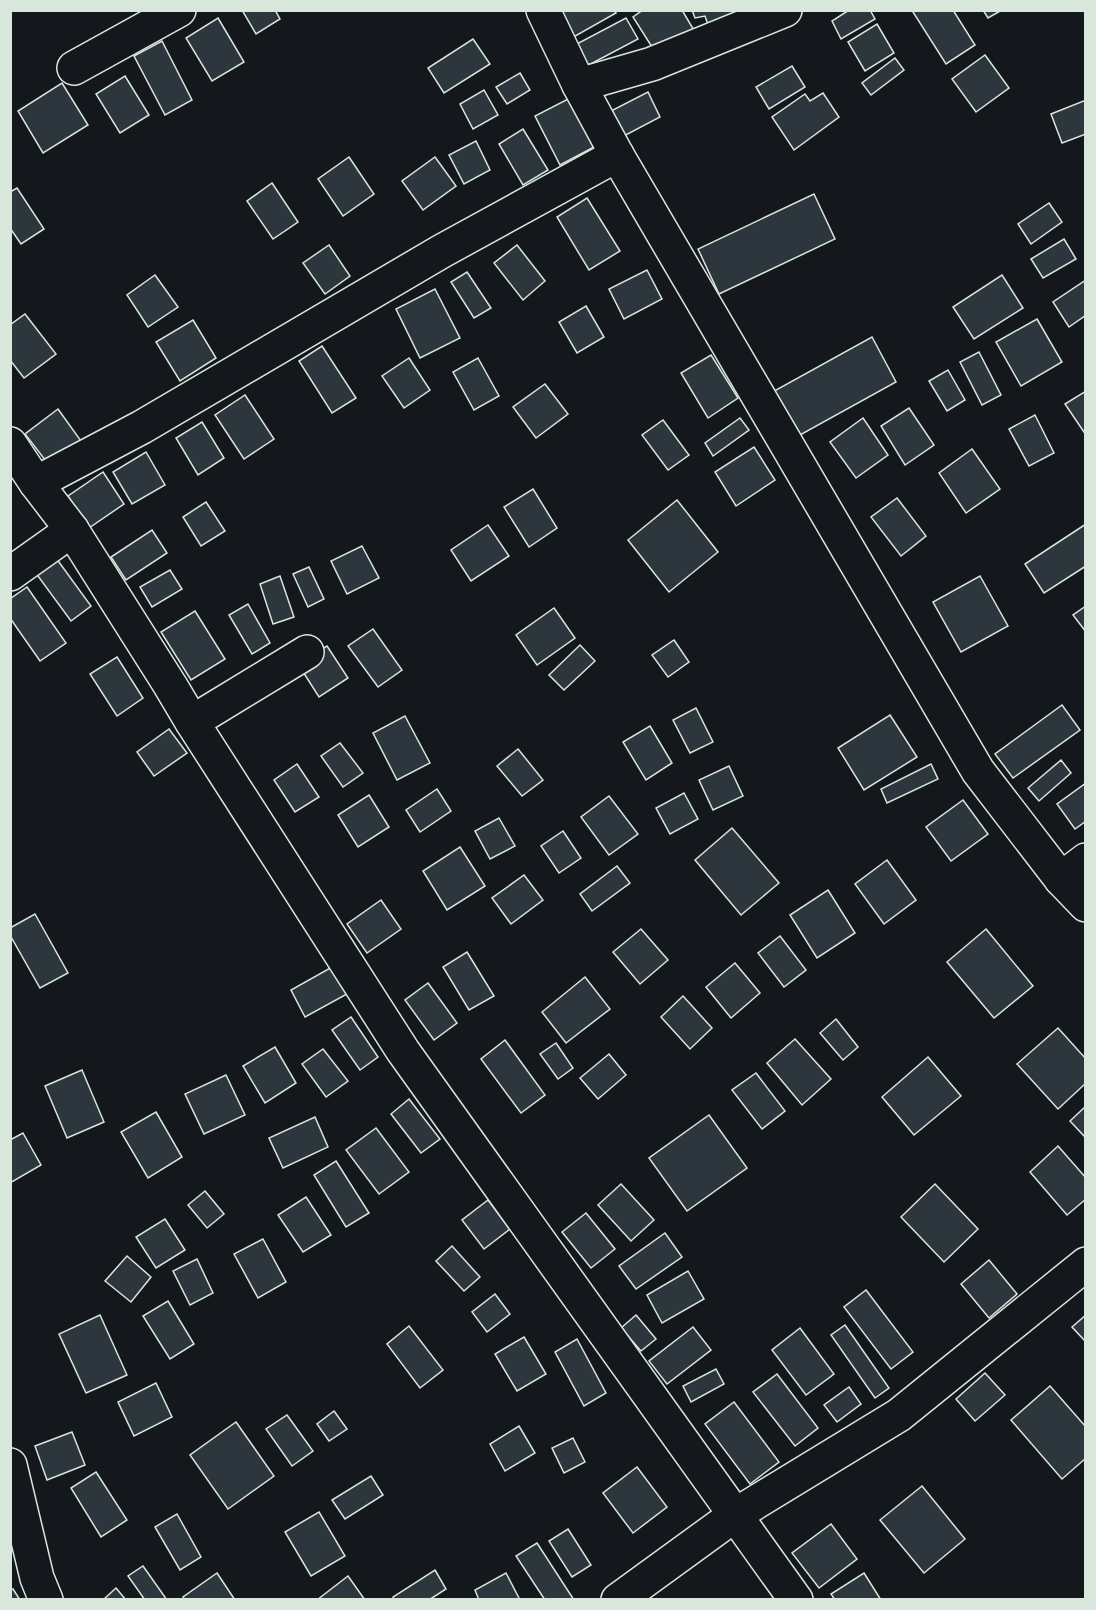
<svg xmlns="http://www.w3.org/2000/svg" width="1096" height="1610" viewBox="0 0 1096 1610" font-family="Cabin,sans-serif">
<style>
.building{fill:#2c363c;stroke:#d8e6dc;stroke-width:1.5}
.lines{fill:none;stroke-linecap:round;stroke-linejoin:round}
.minor-casing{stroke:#d8e6dc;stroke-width:36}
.minor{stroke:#14181c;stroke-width:33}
</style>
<rect width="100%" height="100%" fill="#14181c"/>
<g class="building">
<polygon points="242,10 275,10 280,19 256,34"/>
<polygon points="554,10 614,10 616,13 570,39"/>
<polygon points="643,10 682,10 695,32 657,55 633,17"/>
<polygon points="692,10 734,10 739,23 711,33 705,16 695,18"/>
<polygon points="849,10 870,10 875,19 841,39 832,21"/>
<polygon points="916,10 953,10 975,45 946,64 913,12"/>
<polygon points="983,10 1002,10 988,18"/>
<polygon points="218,18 244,62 212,81 186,38"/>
<polygon points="626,18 638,39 585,67 573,46"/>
<polygon points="877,24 894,53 865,71 848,42"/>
<polygon points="473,39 490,64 444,93 428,68"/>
<polygon points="162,41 192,100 165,115 134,56"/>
<polygon points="985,55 1009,88 976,112 952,79"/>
<polygon points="895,58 904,70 871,95 862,83"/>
<polygon points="792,66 805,87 769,109 756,87"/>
<polygon points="520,73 530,90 507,104 496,87"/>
<polygon points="125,76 149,115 120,133 96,94"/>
<polygon points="62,83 88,125 43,153 18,111"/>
<polygon points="484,90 498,115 473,129 460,104"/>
<polygon points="648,92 660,117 622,137 609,112"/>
<polygon points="823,93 839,117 794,150 772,117 805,94 810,101"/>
<polygon points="570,98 594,147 560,165 535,116"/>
<polygon points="1086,100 1086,134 1062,143 1051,114"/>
<polygon points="523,129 548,170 523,185 499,144"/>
<polygon points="476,141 490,170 464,184 449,155"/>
<polygon points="349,157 374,194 343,216 318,179"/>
<polygon points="435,157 456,186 423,210 402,181"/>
<polygon points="272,183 298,222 273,239 247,201"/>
<polygon points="17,188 44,229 21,244 10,228 10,192"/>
<polygon points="814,194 835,239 719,294 698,249"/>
<polygon points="587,198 620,251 589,270 557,217"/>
<polygon points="1049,203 1062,222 1031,244 1018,224"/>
<polygon points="1064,239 1076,259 1043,278 1031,259"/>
<polygon points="329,245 350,276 325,294 303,263"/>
<polygon points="517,245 545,281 523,300 494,263"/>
<polygon points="647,270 662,299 624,319 609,289"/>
<polygon points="467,272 491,308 474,318 451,282"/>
<polygon points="155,275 178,307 148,327 127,295"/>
<polygon points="1002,275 1023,308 974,339 953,307"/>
<polygon points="1086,280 1086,315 1069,327 1053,302"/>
<polygon points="435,289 460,338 420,358 396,309"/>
<polygon points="586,306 604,337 577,353 559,322"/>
<polygon points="25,314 56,354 24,378 10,360 10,325"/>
<polygon points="1037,319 1062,362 1021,386 996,342"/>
<polygon points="193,320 216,358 180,381 156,342"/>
<polygon points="872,337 896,382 791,440 767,395"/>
<polygon points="322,346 356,398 332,413 299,361"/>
<polygon points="979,352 1001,395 982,405 960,362"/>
<polygon points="711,355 738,398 708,418 681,373"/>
<polygon points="409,358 430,390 404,408 382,376"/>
<polygon points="478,358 499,396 474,410 453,372"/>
<polygon points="948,370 965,400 947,411 929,381"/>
<polygon points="545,384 568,414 536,438 513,407"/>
<polygon points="1086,391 1086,435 1065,404"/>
<polygon points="245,395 274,439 244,459 215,415"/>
<polygon points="909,408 934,445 905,465 881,426"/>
<polygon points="58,409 81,441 49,465 25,434"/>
<polygon points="1035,415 1054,453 1029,466 1009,429"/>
<polygon points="740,418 749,430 713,456 705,443"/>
<polygon points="863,418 888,455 856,478 830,442"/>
<polygon points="663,420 689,455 668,470 642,435"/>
<polygon points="202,422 224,458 198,475 176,438"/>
<polygon points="754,447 775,480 736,506 715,472"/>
<polygon points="972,449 1000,489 966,513 939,473"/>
<polygon points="146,452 165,485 132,504 113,472"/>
<polygon points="103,472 124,504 89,528 68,496"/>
<polygon points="533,489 557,528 529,547 504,507"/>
<polygon points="897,498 926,536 901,556 871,517"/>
<polygon points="677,500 718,552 669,592 628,540"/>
<polygon points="206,502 225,531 201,546 183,517"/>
<polygon points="1086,524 1086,566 1044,593 1025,564"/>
<polygon points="488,525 509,556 471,581 451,550"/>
<polygon points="152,530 167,553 126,580 111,557"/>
<polygon points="362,546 379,578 347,594 331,561"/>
<polygon points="56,558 91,606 71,621 35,572"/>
<polygon points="309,567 324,599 308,607 293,574"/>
<polygon points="170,570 182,589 152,607 140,587"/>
<polygon points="280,576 294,617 273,624 260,584"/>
<polygon points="980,576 1008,626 961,652 933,602"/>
<polygon points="27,587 66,643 40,661 10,618 10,599"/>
<polygon points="248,604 270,643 252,654 229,615"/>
<polygon points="1086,606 1086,632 1073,615"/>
<polygon points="554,608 575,638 537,665 516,635"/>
<polygon points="195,611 225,659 191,680 161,632"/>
<polygon points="373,629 402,670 378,687 348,646"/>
<polygon points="674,640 689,662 668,677 652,655"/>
<polygon points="580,645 595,661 564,690 549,675"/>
<polygon points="327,646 348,678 319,697 298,664"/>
<polygon points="117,657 143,698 117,716 90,674"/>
<polygon points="1062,705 1080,730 1013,778 995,754"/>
<polygon points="696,708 713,742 690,753 673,720"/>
<polygon points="890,715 917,757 864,790 838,748"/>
<polygon points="405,716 430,763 397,780 373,733"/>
<polygon points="650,726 672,763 646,780 623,742"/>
<polygon points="169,729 187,753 154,776 137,752"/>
<polygon points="340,743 363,773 343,787 321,756"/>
<polygon points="518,749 543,780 522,796 497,766"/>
<polygon points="1061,760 1071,773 1039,801 1028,788"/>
<polygon points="297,764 319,797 295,812 274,780"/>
<polygon points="931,764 938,779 887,803 881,789"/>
<polygon points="729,766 743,796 713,810 699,780"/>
<polygon points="1086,783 1086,821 1075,829 1057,804"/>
<polygon points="437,789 451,811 420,832 406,810"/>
<polygon points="684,793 698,819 670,834 656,808"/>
<polygon points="369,795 389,827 358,847 338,815"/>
<polygon points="609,796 638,834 609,855 581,817"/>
<polygon points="963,800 988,834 951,861 926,827"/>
<polygon points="499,818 515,846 490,859 475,831"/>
<polygon points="732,828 779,883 741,915 695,860"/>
<polygon points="563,831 581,858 559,873 541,846"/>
<polygon points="460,847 485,886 447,910 423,871"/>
<polygon points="887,860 916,900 884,924 855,884"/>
<polygon points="617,866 630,883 592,911 580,894"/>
<polygon points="524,875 543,900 511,924 492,898"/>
<polygon points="828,890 855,933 817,958 790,915"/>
<polygon points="381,900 401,929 367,953 347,924"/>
<polygon points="35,914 68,973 40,988 10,935 10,928"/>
<polygon points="641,929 668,960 640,984 613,952"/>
<polygon points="986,929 1033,986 994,1018 947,962"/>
<polygon points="780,936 806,970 784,987 758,953"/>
<polygon points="467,952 494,996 469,1010 443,967"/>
<polygon points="735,963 760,993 731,1018 706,987"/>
<polygon points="332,967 347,994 305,1017 291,990"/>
<polygon points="585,977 610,1009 566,1043 542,1012"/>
<polygon points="428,983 457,1023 434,1040 405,1000"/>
<polygon points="683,996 712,1028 690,1049 661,1017"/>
<polygon points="351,1017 378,1057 360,1070 332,1030"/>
<polygon points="836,1019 858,1047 843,1060 820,1033"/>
<polygon points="1058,1028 1086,1059 1086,1083 1058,1109 1017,1064"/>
<polygon points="795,1039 831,1079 802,1105 767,1063"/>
<polygon points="505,1040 545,1095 521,1113 481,1059"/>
<polygon points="556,1043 573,1068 558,1079 540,1054"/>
<polygon points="275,1047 296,1083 265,1103 243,1066"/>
<polygon points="323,1049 348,1081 326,1097 302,1064"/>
<polygon points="609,1054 626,1075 598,1099 580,1078"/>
<polygon points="928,1057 961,1096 914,1135 882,1097"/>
<polygon points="82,1070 104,1122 67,1138 45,1086"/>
<polygon points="756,1073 785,1111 762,1129 732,1090"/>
<polygon points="226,1075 245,1115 204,1134 185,1094"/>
<polygon points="409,1099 440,1139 421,1153 391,1114"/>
<polygon points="1086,1106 1086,1138 1070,1121"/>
<polygon points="156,1112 182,1157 148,1178 121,1132"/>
<polygon points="709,1115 747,1168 687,1211 649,1158"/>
<polygon points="315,1117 328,1147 283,1168 269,1138"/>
<polygon points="376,1128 409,1172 379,1194 346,1150"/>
<polygon points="23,1133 41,1165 10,1183 10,1140"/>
<polygon points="1058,1146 1086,1178 1086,1199 1067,1215 1030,1172"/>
<polygon points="336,1161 369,1213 346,1227 314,1175"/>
<polygon points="621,1184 654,1220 631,1241 598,1205"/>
<polygon points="935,1184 978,1229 944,1262 901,1217"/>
<polygon points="205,1191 224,1214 207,1228 188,1205"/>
<polygon points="306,1197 331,1235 303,1252 278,1215"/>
<polygon points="488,1200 510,1229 484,1249 462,1220"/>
<polygon points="586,1213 615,1249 591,1268 562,1232"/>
<polygon points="165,1219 185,1250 156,1268 136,1237"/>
<polygon points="665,1233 682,1257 636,1289 619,1266"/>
<polygon points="263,1239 286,1282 258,1298 234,1254"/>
<polygon points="452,1246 480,1277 464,1291 436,1261"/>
<polygon points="127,1256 151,1277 131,1302 105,1281"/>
<polygon points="197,1259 213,1293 190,1305 173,1271"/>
<polygon points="989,1260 1017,1294 989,1318 961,1284"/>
<polygon points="688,1271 704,1299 662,1323 647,1295"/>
<polygon points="866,1290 913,1352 891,1369 844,1307"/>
<polygon points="495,1294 510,1314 487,1332 472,1312"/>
<polygon points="168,1301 194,1344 170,1359 143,1316"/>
<polygon points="100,1315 127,1375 86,1393 59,1334"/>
<polygon points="636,1315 656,1339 641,1351 621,1328"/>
<polygon points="1086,1315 1086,1342 1072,1327"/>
<polygon points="845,1325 889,1388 875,1398 831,1335"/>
<polygon points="409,1326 443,1370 420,1388 387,1344"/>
<polygon points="693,1327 711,1350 667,1384 649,1361"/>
<polygon points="800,1328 834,1374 806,1395 772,1350"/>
<polygon points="524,1337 546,1374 517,1391 495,1354"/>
<polygon points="577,1339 606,1393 584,1406 555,1352"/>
<polygon points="716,1369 724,1384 691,1402 683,1386"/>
<polygon points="985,1373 1005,1395 975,1421 956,1399"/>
<polygon points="777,1374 818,1428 795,1446 753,1392"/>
<polygon points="156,1383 172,1417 134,1436 118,1402"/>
<polygon points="1050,1386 1086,1427 1086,1458 1062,1479 1011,1420"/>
<polygon points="849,1387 861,1404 837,1422 824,1405"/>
<polygon points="734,1402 779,1462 750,1484 705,1424"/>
<polygon points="334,1411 347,1429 329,1441 317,1424"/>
<polygon points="287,1415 313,1451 292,1466 266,1429"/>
<polygon points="236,1422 274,1476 228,1509 190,1455"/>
<polygon points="519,1426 535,1453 505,1471 490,1444"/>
<polygon points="72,1432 85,1465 47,1480 35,1446"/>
<polygon points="573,1438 585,1462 564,1473 552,1448"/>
<polygon points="637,1467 667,1507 633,1533 603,1493"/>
<polygon points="96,1472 127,1520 101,1537 71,1488"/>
<polygon points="371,1476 383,1495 345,1519 332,1500"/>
<polygon points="922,1486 965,1539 924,1573 880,1520"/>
<polygon points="319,1512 345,1556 311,1576 285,1532"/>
<polygon points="177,1514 201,1557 180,1570 155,1527"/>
<polygon points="831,1524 857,1559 819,1588 792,1553"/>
<polygon points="568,1529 591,1565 572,1577 549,1541"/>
<polygon points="537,1543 574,1600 545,1600 516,1556"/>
<polygon points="143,1566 167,1600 145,1600 128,1576"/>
<polygon points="435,1570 446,1589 429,1600 394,1600 393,1597"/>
<polygon points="217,1573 235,1600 185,1600 183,1597"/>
<polygon points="506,1573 520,1600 479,1600 475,1590"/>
<polygon points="864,1573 881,1600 835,1600 831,1594"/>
<polygon points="348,1576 365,1600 317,1600"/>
<polygon points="116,1588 126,1600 103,1600"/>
<polygon points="13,1589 20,1600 10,1600 10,1590"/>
</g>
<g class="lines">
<g class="minor-casing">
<g id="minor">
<polyline points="543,10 579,85 617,155 978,771 1061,879 1086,905"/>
<polyline points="74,68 179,10"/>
<polyline points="579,85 652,64 785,10"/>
<polyline points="10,444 36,483 72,530 170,685 192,722 403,1051 796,1600"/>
<polyline points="36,483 142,427 442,251 617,155"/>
<polyline points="10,574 72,530"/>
<polyline points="192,722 307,652"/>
<polyline points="1061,879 1086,860"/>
<polyline points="10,1465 37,1578 46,1600"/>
<polyline points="618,1600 735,1515 899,1415 1086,1264"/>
</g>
</g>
<use href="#minor" class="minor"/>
</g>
<rect width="1096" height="1610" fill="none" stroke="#d8e6dc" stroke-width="24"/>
</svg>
